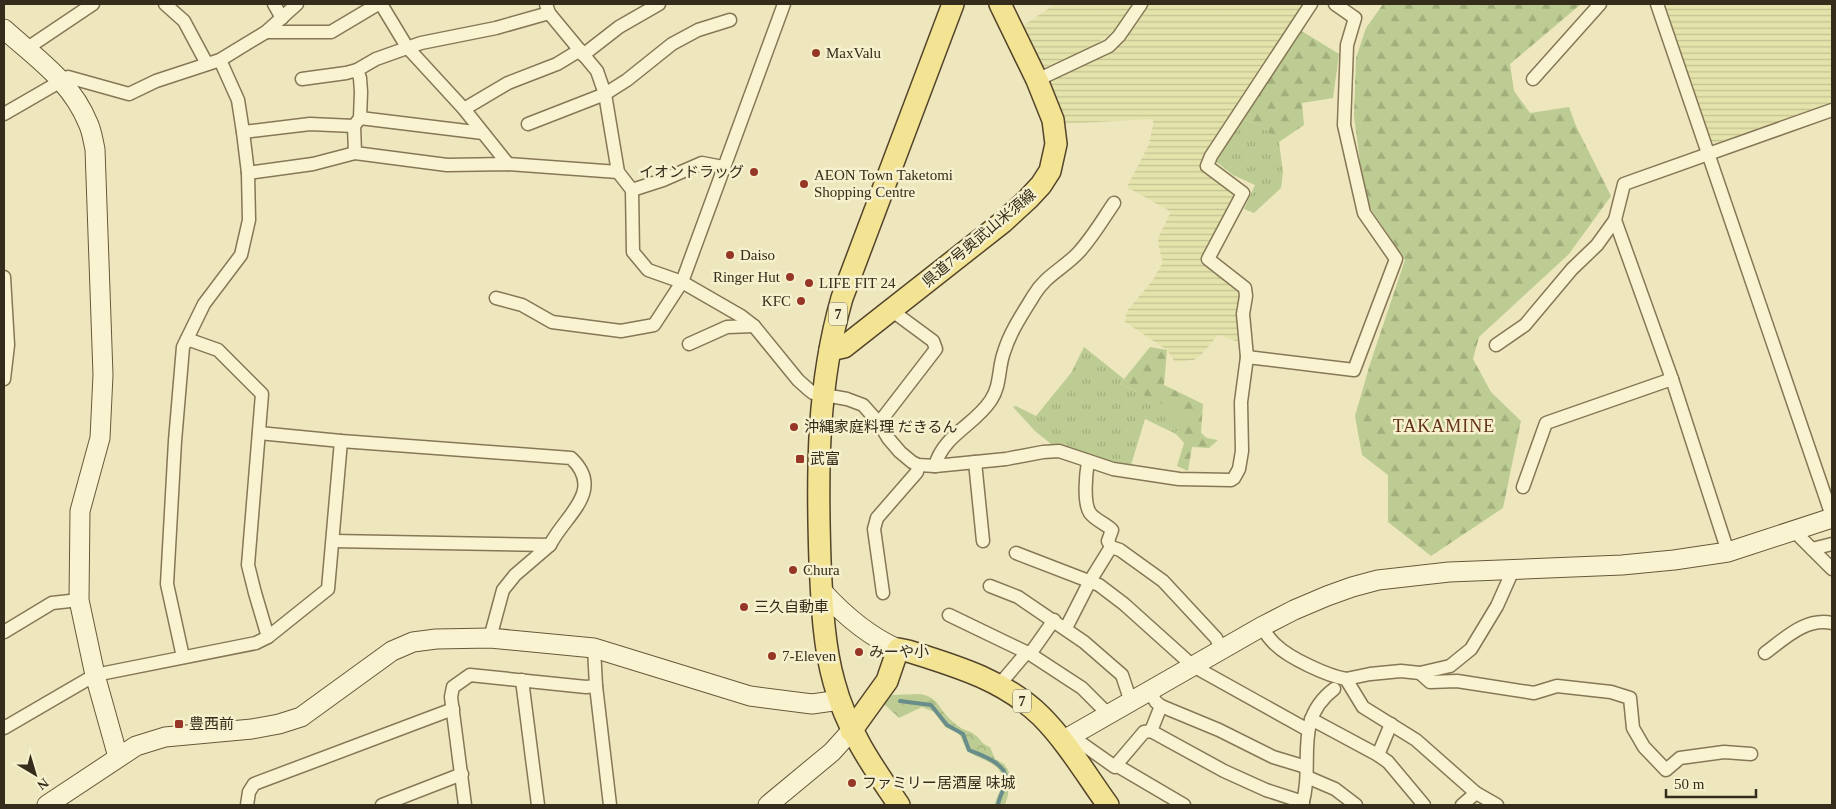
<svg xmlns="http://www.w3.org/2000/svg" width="1836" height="809" viewBox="0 0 1836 809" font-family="'Times New Roman','Noto Sans JP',serif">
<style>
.farmland{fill:url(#farmland-rules)}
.grass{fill:url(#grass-tufts)}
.forest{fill:url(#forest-firs)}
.park{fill:url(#park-crowns)}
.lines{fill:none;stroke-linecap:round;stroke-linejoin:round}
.stream{stroke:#698d8a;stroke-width:4}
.street-casing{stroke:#867756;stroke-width:15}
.secondary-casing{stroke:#68583a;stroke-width:21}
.primary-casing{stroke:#54442b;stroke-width:24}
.street{stroke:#f9f3d1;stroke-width:12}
.secondary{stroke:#f9f3d1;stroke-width:19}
.primary{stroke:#f3e494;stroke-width:21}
.poi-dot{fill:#963626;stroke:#f6f0cd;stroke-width:2}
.labels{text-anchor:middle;stroke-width:5;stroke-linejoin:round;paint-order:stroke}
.shield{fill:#f6f0cd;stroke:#6f6750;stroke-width:1}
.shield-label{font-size:14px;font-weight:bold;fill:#352c1b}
.poi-label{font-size:15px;fill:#352c1b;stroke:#f6f0cd;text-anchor:start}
.street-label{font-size:15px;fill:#352c1b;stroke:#f6f0cd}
.quarter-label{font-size:18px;letter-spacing:1px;fill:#63341a;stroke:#f6f0cd}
</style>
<defs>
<pattern id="farmland-rules" width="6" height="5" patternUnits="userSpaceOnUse" patternTransform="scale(1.25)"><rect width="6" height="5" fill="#e4e3ab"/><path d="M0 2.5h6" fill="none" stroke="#c4c393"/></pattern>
<pattern id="grass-tufts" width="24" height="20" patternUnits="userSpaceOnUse" patternTransform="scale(1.25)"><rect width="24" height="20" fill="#bccc92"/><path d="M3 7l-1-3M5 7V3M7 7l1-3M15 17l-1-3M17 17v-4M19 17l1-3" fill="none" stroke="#a2af7d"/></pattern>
<pattern id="forest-firs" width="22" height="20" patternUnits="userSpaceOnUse" patternTransform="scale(1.25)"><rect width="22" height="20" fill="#bccc92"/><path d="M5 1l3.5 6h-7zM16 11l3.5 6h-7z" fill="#a2af7d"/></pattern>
<pattern id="park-crowns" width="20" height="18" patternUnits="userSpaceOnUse" patternTransform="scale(1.25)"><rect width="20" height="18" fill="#bccc92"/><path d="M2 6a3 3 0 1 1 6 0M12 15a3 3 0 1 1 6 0" fill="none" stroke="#a2af7d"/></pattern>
</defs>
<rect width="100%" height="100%" fill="#eee7be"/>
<g class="farmland">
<polygon points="1055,4 1132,4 1115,30 1106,37 1091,47 1045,67 1041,65 1021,27"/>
<polygon points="1145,4 1306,4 1203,160 1237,196 1204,261 1242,289 1239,342 1218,335 1201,355 1194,360 1175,362 1167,350 1125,322 1127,311 1153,280 1163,262 1159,248 1158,238 1171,212 1127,187 1149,144 1153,126 1153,119 1063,124 1048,78 1108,50"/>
<polygon points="1665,4 1832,4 1832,102 1716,143 1713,142 1709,140"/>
</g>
<g class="grass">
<polygon points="1242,119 1258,125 1272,133 1279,142 1283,172 1281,188 1254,213 1244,209 1255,185 1233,175 1214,160"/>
<polygon points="1084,347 1124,379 1120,384 1182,413 1176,434 1145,419 1131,465 1092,457 1051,444 1035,431 1013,407 1016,406 1036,416 1071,373"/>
</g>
<g class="forest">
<polygon points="1383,4 1581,4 1510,64 1514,91 1530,113 1569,107 1576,126 1611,196 1569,254 1479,337 1473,359 1491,392 1521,421 1503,508 1431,556 1388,522 1388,475 1362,455 1355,416 1370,364 1405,260 1365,200 1354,116 1356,58 1366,28"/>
<path d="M1300 30 1339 54 1333 98 1302 103 1304 125 1279 142C1269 129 1257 124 1242 119Z"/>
<polygon points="1150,347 1167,350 1164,385 1203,404 1201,433 1207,438 1218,440 1209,448 1192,447 1188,471 1177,466 1184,443 1176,434 1181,413 1120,384"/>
</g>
<path class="park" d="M920 694C936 697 937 704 946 715 950 720 957 725 961 728 966 731 971 731 975 735 981 739 982 745 990 747L995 759 1004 764 1009 772 1008 795 1005 805H995C996 797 1001 791 1002 783 1007 764 977 759 967 751L961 737 958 733 945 727 934 712 922 707 899 718 884 704 892 695Z"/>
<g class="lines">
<path class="stream" d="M900 701 931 705 947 725 963 734 969 750C981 755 1009 764 1006 782 1004 790 999 797 998 805"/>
<g class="street-casing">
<g id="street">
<polyline points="165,4 184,21 207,64"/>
<polyline points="274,4 282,18"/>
<polyline points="381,4 407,47 464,109 508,164"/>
<polyline points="546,4 549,13 597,71 605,94 618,172 632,190 633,252 648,270 682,282 741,316 754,326 798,380 808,389 813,393 847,399 863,405 879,423 888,438 900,452 912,462 918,465 935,466 1006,459 1043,452 1059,451 1113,469 1179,479 1231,480 1234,478 1239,469 1242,451 1241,402 1247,357 1243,314 1246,296 1245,288 1208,259 1243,193 1207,166 1211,156 1311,4"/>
<polyline points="1657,4 1832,516"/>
<polyline points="266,32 331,32 378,4"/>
<polyline points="26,49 93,4"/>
<polyline points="583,55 619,27 659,4"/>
<polyline points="302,79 346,73 357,70 376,59 421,43 496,28 549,13"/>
<polyline points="1533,79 1600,4"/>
<polyline points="1037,80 1109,46 1119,36 1141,4"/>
<polyline points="464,109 508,83 557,64 580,50"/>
<polyline points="4,114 68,77 129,94 156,81 220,60 266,32 297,4"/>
<polyline points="360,118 483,133"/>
<polyline points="528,124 605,94 627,80 672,44 698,30 730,20"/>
<polyline points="243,132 310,124 354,126"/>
<polyline points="355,153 354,126 360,118 361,92 360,78 357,70"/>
<polyline points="248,173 313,164 355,153 447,165 508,164 618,172"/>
<polyline points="632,190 663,180 702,163 723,167"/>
<polyline points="4,277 8,345 4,379"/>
<polyline points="496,298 522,305 552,322 621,331 654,325 682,282 784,4"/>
<polyline points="187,339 218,350 262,394 248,565 255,593 268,637"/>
<polyline points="689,344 727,327 754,326"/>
<polyline points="1496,345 1525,325 1572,269 1597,245 1615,220"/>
<polyline points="1247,357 1354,370 1396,259 1364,213 1344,125 1347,45 1355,18 1335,4"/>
<polyline points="879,423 936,349 933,341 891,310"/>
<path d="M259 433 341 441 571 458C606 491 564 516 550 545"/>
<polyline points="975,462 983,541"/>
<path d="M1088 462C1086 473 1083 503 1090 513 1095 520 1106 524 1112 530L1108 541 1111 547"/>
<path d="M935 466C943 435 975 425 991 400 1001 385 998 368 1004 352 1010 332 1023 313 1034 295 1045 276 1064 268 1078 253 1092 238 1103 219 1114 203"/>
<polyline points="1523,487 1546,423 1672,379"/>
<polyline points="1794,531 1832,569"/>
<polyline points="333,541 550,545 515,575 503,590 490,638"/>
<polyline points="1812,549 1832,544"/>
<polyline points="1728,552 1672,379 1615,220 1624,184 1832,110"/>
<polyline points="1016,553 1099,585 1124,604 1193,666 1308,730"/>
<polyline points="990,586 1018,597 1084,642 1122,675 1131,702"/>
<polyline points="883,593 874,529 877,518 917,472 918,465"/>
<polyline points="949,615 1030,654 1082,688 1108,714"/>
<path d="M1261 627C1266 633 1270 640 1276 645 1289 658 1328 676 1346 679L1363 707 1416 740 1476 793 1497 805"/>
<polyline points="1066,628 1090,581 1111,547 1120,550 1163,581 1216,638 1221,648"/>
<polyline points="4,632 52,603 79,600"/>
<polyline points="594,648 596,686 610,805"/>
<path d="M1765 653C1784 639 1806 617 1832 623"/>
<polyline points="1030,654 1054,620"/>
<polyline points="183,657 167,584 175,441 183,347 204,304 241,255 249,220 248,173 243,132 238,100 220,60"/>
<polyline points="1420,673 1430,682 1457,681 1534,693 1557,686 1611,692 1630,698 1633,728 1644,747 1666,770 1680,758 1724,752 1751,754"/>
<polyline points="1346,679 1370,674 1401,671 1420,673 1450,666 1471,649 1497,606 1513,570"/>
<polyline points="522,680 538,805"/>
<polyline points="999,685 1027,652"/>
<polyline points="1149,691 1156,702 1161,706 1219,730 1273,757 1306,767"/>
<polyline points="1161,706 1151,731 1224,771 1266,790 1303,802"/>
<polyline points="1311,719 1378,755 1388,762 1424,805"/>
<polyline points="4,728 95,675 256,643 268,637 328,589 341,441"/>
<polyline points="1071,736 1115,767 1116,765 1184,805"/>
<polyline points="1378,755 1391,724"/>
<polyline points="1116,765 1144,732 1151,731"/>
<polyline points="1307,777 1335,789 1356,805"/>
<polyline points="247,805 249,792 254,784 453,709"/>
<polyline points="382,805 462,774"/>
<polyline points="465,805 451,697 453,687 470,675 586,687 596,686"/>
<path d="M1302 805C1315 763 1292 721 1334 689"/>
<polyline points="1462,805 1476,793"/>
</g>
</g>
<g class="secondary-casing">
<g id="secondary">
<path d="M4 29C37 59 71 81 88 123 92 131 93 141 95 149L103 375 100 438 80 511 79 600 95 675 118 757"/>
<path d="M822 591C844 615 868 636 898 649"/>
<polyline points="1062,741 1261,627 1294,610 1327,596 1352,587 1378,580 1449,572 1622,565 1674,560 1728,552 1832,518"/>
<polyline points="47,805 136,746 165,737 252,729 279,724 301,717 392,651 413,642 436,639 490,638 594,648 750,696 812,704 840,700"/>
<polyline points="768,805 832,752 851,731"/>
</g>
</g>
<g class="primary-casing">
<g id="primary">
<polyline points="830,350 844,347 1003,222 1028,199 1041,185 1050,171 1056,144 1053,120 1037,80 1000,4"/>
<path d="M851 731 887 681 898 649 908 651C956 666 1004 680 1041 716 1067 742 1087 776 1108 805"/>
<path d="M899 805C872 766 846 728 834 682 823 643 822 601 820 561 817 471 817 385 842 298L953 4"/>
</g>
</g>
<use href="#street" class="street"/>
<use href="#secondary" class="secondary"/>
<use href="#primary" class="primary"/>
</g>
<g class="poi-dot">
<circle cx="816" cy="53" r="5"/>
<circle cx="754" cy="172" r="5"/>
<circle cx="804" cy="184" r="5"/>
<circle cx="730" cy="255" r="5"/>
<circle cx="790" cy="277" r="5"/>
<circle cx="809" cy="283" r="5"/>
<circle cx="801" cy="301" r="5"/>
<circle cx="794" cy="427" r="5"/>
<rect x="795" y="454" width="10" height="10" rx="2.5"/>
<circle cx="793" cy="570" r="5"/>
<circle cx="744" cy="607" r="5"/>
<circle cx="859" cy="652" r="5"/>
<circle cx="772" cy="656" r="5"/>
<rect x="174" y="719" width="10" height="10" rx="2.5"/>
<circle cx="852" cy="783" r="5"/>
</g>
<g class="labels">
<g class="shield">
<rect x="829" y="302.5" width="18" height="23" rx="4"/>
<rect x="1013" y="689.5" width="18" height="23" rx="4"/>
</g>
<g class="shield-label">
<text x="838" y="319">7</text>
<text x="1022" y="706">7</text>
</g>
<g class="poi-label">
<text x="826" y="58">MaxValu</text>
<text x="744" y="177" text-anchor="end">イオンドラッグ</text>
<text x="814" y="180">AEON Town Taketomi<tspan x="814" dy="17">Shopping Centre</tspan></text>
<text x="740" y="260">Daiso</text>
<text x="780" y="282" text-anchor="end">Ringer Hut</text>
<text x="819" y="288">LIFE FIT 24</text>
<text x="791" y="306" text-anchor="end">KFC</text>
<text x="804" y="432">沖縄家庭料理 だきるん</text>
<text x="810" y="464">武富</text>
<text x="803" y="575">Chura</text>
<text x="754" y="612">三久自動車</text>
<text x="869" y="657">みーや小</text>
<text x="782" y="661">7-Eleven</text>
<text x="189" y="729">豊西前</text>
<text x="862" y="788">ファミリー居酒屋 味城</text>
</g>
<g class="street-label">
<text transform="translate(979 238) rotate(-40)" y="5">県道7号奥武山米須線</text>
</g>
<g class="quarter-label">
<text x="1444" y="432">TAKAMINE</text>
</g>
</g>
<rect width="1836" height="809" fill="none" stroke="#352c1b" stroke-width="10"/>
<g transform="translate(35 774) rotate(142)" stroke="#f6f0cd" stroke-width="4" paint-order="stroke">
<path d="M0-4L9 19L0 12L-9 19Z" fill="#352c1b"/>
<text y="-8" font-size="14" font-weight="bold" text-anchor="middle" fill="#352c1b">N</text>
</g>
<path d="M1666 789v8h90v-8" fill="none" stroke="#352c1b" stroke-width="2.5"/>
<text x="1674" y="789" font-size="15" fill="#352c1b" stroke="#f6f0cd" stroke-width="4" paint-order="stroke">50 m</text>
</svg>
